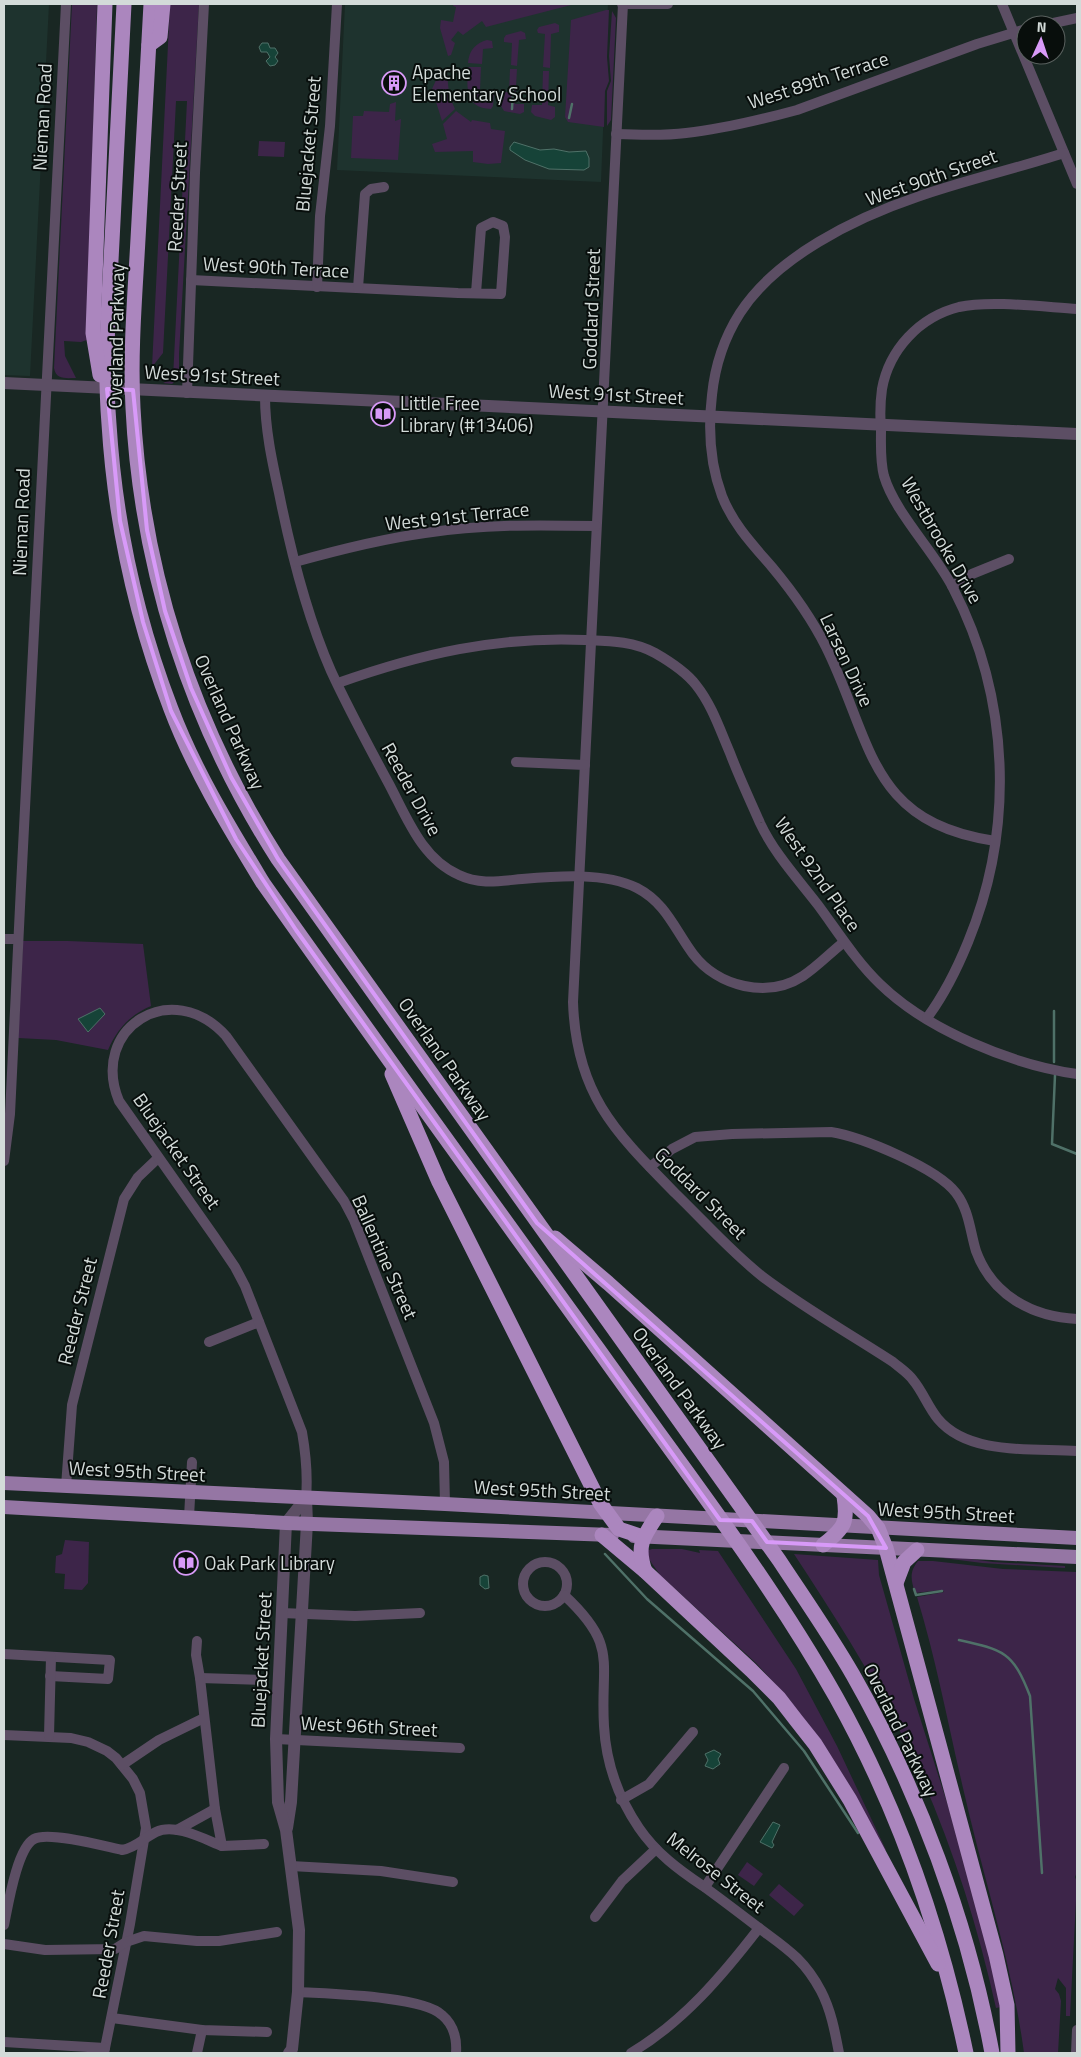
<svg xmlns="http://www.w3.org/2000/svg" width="1081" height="2057" viewBox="0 0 1081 2057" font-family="'Titillium Web',sans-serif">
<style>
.built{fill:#1e332e}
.green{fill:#3d2549}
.water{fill:#164338;stroke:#4f7168}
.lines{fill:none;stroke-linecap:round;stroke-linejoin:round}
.stream{stroke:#4f7168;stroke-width:2.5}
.minor{stroke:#5c4e64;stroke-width:10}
.tertiary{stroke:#5c4e64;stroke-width:12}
.primary{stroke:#9576a4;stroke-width:14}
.motorway{stroke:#ab86be;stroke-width:15}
.marked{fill:none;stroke:#d89af8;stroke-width:4;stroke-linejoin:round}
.labels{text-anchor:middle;stroke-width:4;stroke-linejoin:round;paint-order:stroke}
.poi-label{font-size:19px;fill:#d3dbd9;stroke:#080e0c;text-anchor:start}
.street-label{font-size:19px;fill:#d3dbd9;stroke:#080e0c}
</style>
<rect width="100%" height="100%" fill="#192723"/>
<g class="built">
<polygon points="4,4 49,4 30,376 4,375"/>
<polygon points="345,4 608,4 601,182 337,170"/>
</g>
<g class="green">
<path d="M72 4H97L87 340 81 342 64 341 65 356 76 378C66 378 56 380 54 368Z"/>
<polygon points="170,4 199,4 179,354 179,377 172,384 163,383 173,378 187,101 176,101 163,353 152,367"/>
<polygon points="454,4 575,4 486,27 482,21 463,35 458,31 451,40 455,43 451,55 448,56 440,28 441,20 453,22 456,7 453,6"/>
<polygon points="606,10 609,10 607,57 609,81 605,91 604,127 568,122 565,117 571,20"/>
<polygon points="612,11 616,18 611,120 607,126 607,91 611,81 609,56"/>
<polygon points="555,23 559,25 559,32 551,34 550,68 543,67 545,34 538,33 537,30 539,27"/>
<polygon points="521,31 525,33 526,39 519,40 517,66 511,65 512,43 504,42 504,38 506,35"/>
<path d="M487 40 492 41 493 48 483 49 482 64 468 63C469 50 476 43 487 40Z"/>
<path d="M468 67H481L480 90 494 93 493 106 491 109C464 108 467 86 468 67Z"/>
<polygon points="510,69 517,69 515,104 524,104 524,112 520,114 504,111 501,106 502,92 509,92"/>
<path d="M437 70 446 73 448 76C447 85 450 99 455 109L442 121 432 89 437 78 435 77Z"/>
<polygon points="543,71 549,71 548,105 555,107 555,117 551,120 535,116 531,112 532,105 542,105"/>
<polygon points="396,102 395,121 401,119 398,160 351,158 353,116 363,116 364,111 389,112 390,104"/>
<polygon points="456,111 471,122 472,120 490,123 491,129 505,131 501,163 488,164 473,162 473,151 435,152 432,144 447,139 443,124"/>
<polygon points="259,141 285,142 284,157 258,156"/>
<path d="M23 941H68L143 944 151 1006C130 1015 117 1029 108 1050L56 1040 18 1038Z"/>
<polygon points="65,1540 89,1542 88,1583 82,1590 64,1589 65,1574 55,1573 56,1556 62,1554"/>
<polygon points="652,1549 682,1549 700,1553 699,1550 718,1551 796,1669 837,1746 886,1850 882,1850 790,1700 756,1663 660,1575 646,1555 646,1551"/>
<path d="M794 1554 878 1560 879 1575 914 1699 949 1809 980 1917 1001 2007 996 2008C975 1913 944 1820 901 1733 870 1671 832 1612 794 1554Z"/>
<polygon points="948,1556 993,1562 1065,1566 1065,1568 982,1563 943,1558"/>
<path d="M918 1561H933L1003 1569 1076 1572 1077 1574V1872L1075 1877 1077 1882 1070 2016H1066V1988L1058 1978 1055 1989 1059 1994 1061 2001 1058 2053H1024C1012 1963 983 1877 963 1788 948 1724 936 1659 917 1597L944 1592 942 1590 915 1593C911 1580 909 1572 918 1561Z"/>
<polygon points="747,1862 763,1874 754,1886 738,1875"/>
<polygon points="779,1884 804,1905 794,1916 769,1895"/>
</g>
<g class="water">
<polygon points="262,43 268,43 270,48 275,48 278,53 275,57 278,61 275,65 270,66 266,61 270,57 267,52 261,52 259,47"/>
<polygon points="514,142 540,150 554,149 569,152 586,151 589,158 589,167 584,170 549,169 525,160 510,150 510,147"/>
<polygon points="100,1008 105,1014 88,1032 78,1019"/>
<polygon points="484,1575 488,1576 489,1588 485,1589 480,1585 480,1577"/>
<polygon points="714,1750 721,1754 718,1759 720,1764 713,1769 705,1766 708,1760 705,1754"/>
<polygon points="773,1822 780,1825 772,1842 774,1845 772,1848 760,1842"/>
</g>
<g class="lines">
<g class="stream">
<polyline points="512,109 513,91"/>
<polyline points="569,118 572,104"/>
<polyline points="1054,1062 1054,1011"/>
<polyline points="1055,1075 1052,1144 1077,1154"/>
<polyline points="605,1554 647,1599 753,1691 804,1751 858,1833"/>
<polyline points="914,1589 916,1595 942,1591"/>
<path d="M959 1640C1004 1650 1013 1652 1030 1696L1042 1873"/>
</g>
<g class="minor">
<polyline points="622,4 668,4"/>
<path d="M623 4 573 1002C576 1094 615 1132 675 1193 704 1221 731 1252 763 1277 804 1308 850 1334 893 1362 900 1368 908 1373 913 1380 923 1392 928 1407 938 1419 969 1456 1034 1448 1077 1451"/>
<polyline points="1002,4 1077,184"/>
<polyline points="1044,25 1077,18"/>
<path d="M616 134C639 135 663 136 686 133 724 129 760 120 797 110L977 44 1026 29"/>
<polyline points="191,280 458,293 501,294 505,237 503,226 493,222 481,228 476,293"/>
<polyline points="317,287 320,216 330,126 337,4"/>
<polyline points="358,288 365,194 371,189 384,187"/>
<polyline points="187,393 195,173 204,4"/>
<path d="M265 396C265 429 272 461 279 493 291 553 306 614 331 671 349 710 369 747 389 784 407 818 422 859 459 875 480 885 500 881 522 879 557 876 605 872 637 888 666 903 675 930 693 954 718 987 768 999 803 976 818 966 830 953 844 942"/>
<path d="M295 562C338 550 381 539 425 533 482 524 539 525 596 526"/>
<polyline points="952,586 972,574 1009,559"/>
<path d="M338 683C420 654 497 636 585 640 609 641 633 641 655 653 669 661 686 672 696 685 712 705 720 730 730 753 739 777 750 800 760 823 774 853 798 879 818 905 838 932 856 961 880 984 927 1030 1013 1065 1077 1074"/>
<polyline points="516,762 585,765"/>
<path d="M995 841C868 822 873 742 826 647 812 619 792 591 772 567 752 544 733 524 722 496 710 464 708 429 712 395 715 366 724 338 740 313 776 257 855 218 917 197 965 180 1015 169 1064 153"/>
<polyline points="4,939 18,939"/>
<path d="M927 1018C944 995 957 969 968 942 1015 828 1010 698 953 588 934 551 895 513 884 476 880 461 881 445 881 430 880 417 880 403 882 389 889 350 919 317 959 307 990 300 1044 307 1077 309"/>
<path d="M4 1161 10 1114C28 744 45 374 66 4"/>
<path d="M650 1167 672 1149 695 1137 732 1134 831 1132C862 1137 937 1168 956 1193 969 1210 970 1231 976 1251 992 1295 1032 1317 1077 1319"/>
<polyline points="209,1342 259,1322"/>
<polyline points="66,1486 72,1405 124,1199 138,1177 158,1158"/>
<path d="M306 1498C308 1475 306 1455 302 1432L245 1286 235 1267 214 1236 119 1101C89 1028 172 976 226 1036L344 1201 354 1220 434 1423 444 1462 445 1504"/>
<polyline points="189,1517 192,1462"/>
<circle cx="545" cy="1584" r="22"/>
<path d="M564 1595C619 1646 600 1661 604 1726 606 1763 618 1797 639 1828 656 1853 679 1870 703 1886 721 1899 738 1912 755 1925 784 1947 803 1957 821 1991 831 2010 835 2032 839 2053"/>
<polyline points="282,1613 355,1616 420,1613"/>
<polyline points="4,1654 110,1660 108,1679 50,1676"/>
<polyline points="200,1678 263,1680"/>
<polyline points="4,1735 71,1738 88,1742 107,1751 116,1758 133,1779 140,1793 146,1828 130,1924 104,2053"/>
<polyline points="49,1736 51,1657"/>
<polyline points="276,1739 460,1748"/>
<polyline points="122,1765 159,1740 204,1718"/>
<polyline points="621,1800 649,1784 693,1732"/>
<polyline points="177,1830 215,1809"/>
<polyline points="222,1846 264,1844"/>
<polyline points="291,1866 381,1871 453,1882"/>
<polyline points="705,1887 784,1768"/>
<polyline points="595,1917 622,1881 656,1849"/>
<path d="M4 1925C8 1906 17 1848 34 1839 49 1831 103 1846 122 1850 137 1847 142 1839 156 1832 175 1823 204 1839 222 1846L215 1809 200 1678 196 1655 197 1641"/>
<polyline points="4,1944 45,1950 115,1949 126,1942 144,1936 197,1941 219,1941 277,1932"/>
<path d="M298 1992C328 1994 422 1996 442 2015 454 2025 457 2039 456 2053"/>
<polyline points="112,2018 202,2030 267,2032"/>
<polyline points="4,2042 105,2048"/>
<polyline points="197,2053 202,2030"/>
<path d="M631 2053C683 2022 722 1976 759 1928"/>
<polyline points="1076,2053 1077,2030"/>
</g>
<g class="tertiary">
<polyline points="4,383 1077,434"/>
<polyline points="287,1828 291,1802 307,1523 306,1498"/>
<polyline points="289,2053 292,2049 298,1992 299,1930 286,1830 278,1802 276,1739 286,1523 306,1498"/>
</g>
<g class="primary">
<polyline points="4,1483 445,1504 1077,1538"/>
<polyline points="4,1507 286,1523 612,1535"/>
<polyline points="634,1536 1077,1557"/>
</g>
<g class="motorway">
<path d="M124 4C120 83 116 162 112 241 109 302 104 363 109 424 115 521 136 618 171 709 194 770 229 827 263 883 373 1039 486 1194 598 1349 679 1463 767 1575 836 1697 898 1808 940 1929 966 2053"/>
<path d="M151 4C147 82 142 161 138 239 135 295 130 352 133 408 141 569 191 723 278 859L779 1560C804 1598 830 1635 853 1675 918 1789 968 1923 992 2053"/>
<polyline points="149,45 160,37 163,4"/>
<polyline points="100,375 93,333 105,4"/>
<polyline points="392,1074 439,1182 600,1503 619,1529 643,1537"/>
<polyline points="555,1238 608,1283 868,1516 878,1528 886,1548 996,1955 1007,2005 1008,2053"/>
<polyline points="602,1535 645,1571 751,1670 779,1698 796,1720 815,1744 850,1800 938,1964"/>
<path d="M823 1545C845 1528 848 1522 844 1496"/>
<path d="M645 1571C636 1546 643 1537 657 1516"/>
<polyline points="896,1583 904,1562 917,1550"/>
</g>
</g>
<path class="marked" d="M107 389 133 390 147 530 165 611 191 688 231 777 278 859 537 1223 868 1516 886 1548 767 1542 752 1521 720 1520 296 930 236 839 171 711 143 622 120 521Z"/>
<defs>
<g id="building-ring" transform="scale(1.25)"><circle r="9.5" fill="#080e0c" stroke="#d89af8" stroke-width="1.5"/><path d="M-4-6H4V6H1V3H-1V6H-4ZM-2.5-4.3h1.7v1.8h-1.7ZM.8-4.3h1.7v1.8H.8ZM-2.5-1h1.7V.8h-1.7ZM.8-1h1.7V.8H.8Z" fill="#d89af8"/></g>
<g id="library-ring" transform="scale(1.25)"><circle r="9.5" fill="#080e0c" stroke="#d89af8" stroke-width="1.5"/><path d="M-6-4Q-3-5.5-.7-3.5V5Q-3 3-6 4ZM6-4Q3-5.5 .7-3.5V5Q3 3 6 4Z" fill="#d89af8"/></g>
</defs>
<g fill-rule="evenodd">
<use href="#building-ring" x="394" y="83"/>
<use href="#library-ring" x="383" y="414"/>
<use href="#library-ring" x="186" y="1563"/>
</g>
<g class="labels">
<g class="poi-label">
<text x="412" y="79">Apache<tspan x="412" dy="22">Elementary School</tspan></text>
<text x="400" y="410">Little Free<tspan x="400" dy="22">Library (#13406)</tspan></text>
<text x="204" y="1570">Oak Park Library</text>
</g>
<g class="street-label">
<text transform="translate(818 80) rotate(-18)" y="7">West 89th Terrace</text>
<text transform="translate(42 117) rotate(-87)" y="7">Nieman Road</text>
<text transform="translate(308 144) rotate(-85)" y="7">Bluejacket Street</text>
<text transform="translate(931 177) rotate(-19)" y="7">West 90th Street</text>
<text transform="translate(177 197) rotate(-87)" y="7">Reeder Street</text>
<text transform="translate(276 267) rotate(3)" y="7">West 90th Terrace</text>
<text transform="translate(591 309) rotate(-88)" y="7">Goddard Street</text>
<text transform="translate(116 336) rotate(-89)" y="7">Overland Parkway</text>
<text transform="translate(212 375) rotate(3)" y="7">West 91st Street</text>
<text transform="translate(616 394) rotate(3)" y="7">West 91st Street</text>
<text transform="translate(457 516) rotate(-6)" y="7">West 91st Terrace</text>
<text transform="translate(21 522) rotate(-88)" y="7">Nieman Road</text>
<text transform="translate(942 540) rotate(60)" y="7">Westbrooke Drive</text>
<text transform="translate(847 660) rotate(65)" y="7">Larsen Drive</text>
<text transform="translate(230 722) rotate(66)" y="7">Overland Parkway</text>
<text transform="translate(412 789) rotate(61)" y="7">Reeder Drive</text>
<text transform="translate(818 874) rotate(55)" y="7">West 92nd Place</text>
<text transform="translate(445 1059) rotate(55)" y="7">Overland Parkway</text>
<text transform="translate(177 1151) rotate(55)" y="7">Bluejacket Street</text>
<text transform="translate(701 1193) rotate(45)" y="7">Goddard Street</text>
<text transform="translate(385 1257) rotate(66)" y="7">Ballentine Street</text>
<text transform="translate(77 1311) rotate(-76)" y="7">Reeder Street</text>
<text transform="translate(680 1388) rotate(54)" y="7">Overland Parkway</text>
<text transform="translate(137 1471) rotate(3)" y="7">West 95th Street</text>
<text transform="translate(542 1490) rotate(3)" y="7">West 95th Street</text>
<text transform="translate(946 1512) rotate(3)" y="7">West 95th Street</text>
<text transform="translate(261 1660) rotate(-87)" y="7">Bluejacket Street</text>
<text transform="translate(369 1726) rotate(3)" y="7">West 96th Street</text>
<text transform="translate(901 1730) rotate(64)" y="7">Overland Parkway</text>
<text transform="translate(716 1872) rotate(38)" y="7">Melrose Street</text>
<text transform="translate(108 1944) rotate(-80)" y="7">Reeder Street</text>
</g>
</g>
<rect width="1081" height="2057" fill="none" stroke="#d3dbd9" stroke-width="10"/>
<g transform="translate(1041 40) rotate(3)"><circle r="24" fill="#080e0c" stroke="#59605e"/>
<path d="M0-4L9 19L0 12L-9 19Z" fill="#d89af8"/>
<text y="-8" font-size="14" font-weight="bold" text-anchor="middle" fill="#d3dbd9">N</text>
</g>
</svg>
